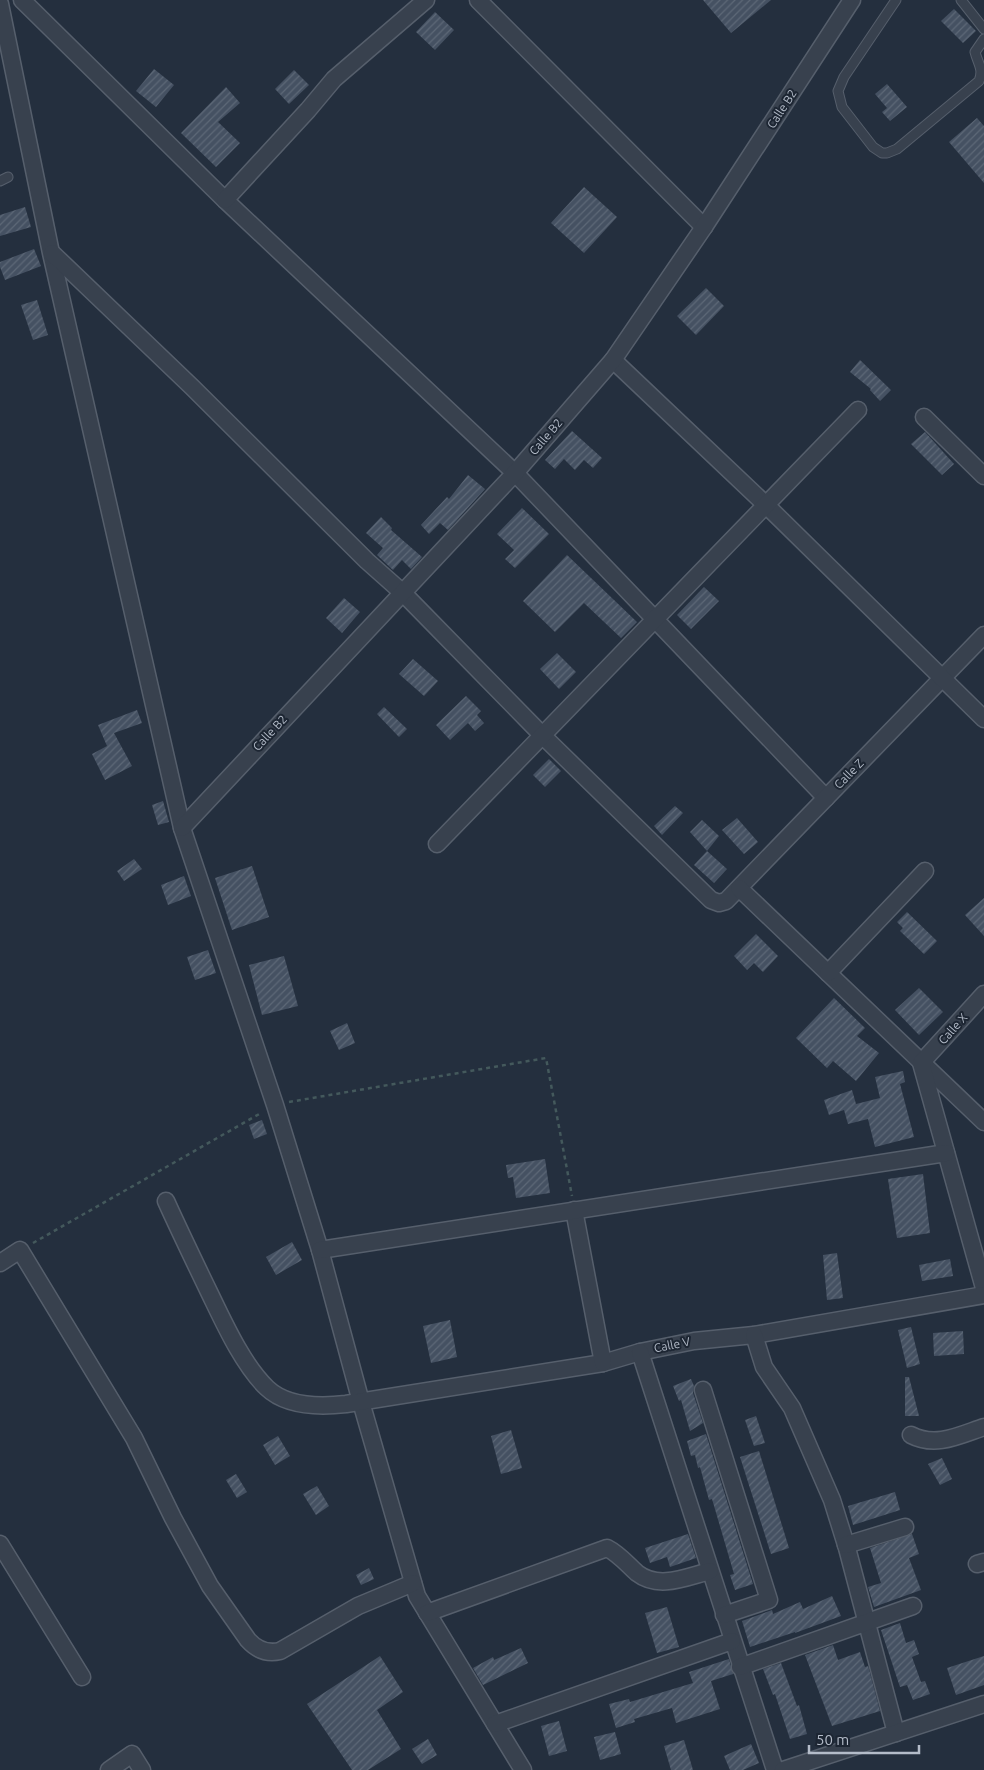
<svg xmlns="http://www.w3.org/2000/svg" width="984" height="1770" viewBox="0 0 984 1770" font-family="Ubuntu,sans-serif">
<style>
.building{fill:url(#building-hatch)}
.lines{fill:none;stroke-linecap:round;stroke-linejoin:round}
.lane-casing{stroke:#565f6c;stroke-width:11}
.street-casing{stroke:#565f6c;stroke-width:19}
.path{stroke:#44595c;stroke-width:2.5;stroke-dasharray:4 4;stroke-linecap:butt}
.lane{stroke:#38414e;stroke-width:9}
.street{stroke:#38414e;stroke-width:16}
.labels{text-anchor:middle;stroke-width:4;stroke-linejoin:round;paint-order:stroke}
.street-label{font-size:12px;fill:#b4bcc9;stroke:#1d2633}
</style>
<defs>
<pattern id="building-hatch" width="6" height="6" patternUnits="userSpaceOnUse" patternTransform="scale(1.25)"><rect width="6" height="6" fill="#455162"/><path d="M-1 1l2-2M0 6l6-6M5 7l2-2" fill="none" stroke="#5d6877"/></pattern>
</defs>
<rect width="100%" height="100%" fill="#242f3e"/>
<g class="building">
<polygon points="703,0 771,0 731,33"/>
<polygon points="954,9 976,31 963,43 941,21"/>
<polygon points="435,12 454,30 435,50 416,32"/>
<polygon points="154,69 174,85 156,107 136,91"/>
<polygon points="294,70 309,85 289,104 275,89"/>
<polygon points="887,84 907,107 890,121 882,112 887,108 875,94"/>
<polygon points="226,87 240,103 218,122 240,143 216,167 181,133"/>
<polygon points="977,118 984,126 984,183 949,142"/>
<polygon points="584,187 617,217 584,253 551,223"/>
<polygon points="25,207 31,227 0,236 0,215"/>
<polygon points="34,249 41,266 5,280 0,267 0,262"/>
<polygon points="706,288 724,306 696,335 677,316"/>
<polygon points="37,300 48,335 33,340 21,305"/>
<polygon points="860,360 891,390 880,401 870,390 871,389 850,372"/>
<polygon points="572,431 602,458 593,468 584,460 575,470 564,459 555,469 545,460"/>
<polygon points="925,432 954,464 942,475 911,444"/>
<polygon points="468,475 485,489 448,530 440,523 429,534 421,525 447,497 449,499"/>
<polygon points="522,508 549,534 515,568 505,559 514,550 497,534"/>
<polygon points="381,517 392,528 391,530 422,557 411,569 402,560 393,570 377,555 383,548 366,533"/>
<polygon points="567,555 637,622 621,638 584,603 555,632 523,601"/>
<polygon points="704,587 719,601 691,629 677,615"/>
<polygon points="344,598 360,612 342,633 326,618"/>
<polygon points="557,653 576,672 559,689 540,669"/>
<polygon points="413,659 438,681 424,696 399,674"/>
<polygon points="466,696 481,711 477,715 484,723 475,731 468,723 450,740 436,725"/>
<polygon points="384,707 407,729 399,737 377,714"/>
<polygon points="137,710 142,723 114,733 132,766 105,780 92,754 107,746 98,725"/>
<polygon points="549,759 561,771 545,787 533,775"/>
<polygon points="163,801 169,822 158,825 152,805"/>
<polygon points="675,806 683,813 662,835 654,826"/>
<polygon points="737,818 758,842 744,854 722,830"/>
<polygon points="702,820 719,836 707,851 690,832"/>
<polygon points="707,851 727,869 714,883 694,865"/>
<polygon points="134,859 142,869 124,881 117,871"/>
<polygon points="252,866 269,917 232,930 215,878"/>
<polygon points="184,876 191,896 168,905 161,885"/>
<polygon points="984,898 984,936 965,915"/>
<polygon points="907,912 937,941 924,954 900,931 903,928 897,922"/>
<polygon points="756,934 778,956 763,972 754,963 747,970 734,956"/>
<polygon points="208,950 216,973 195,980 187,957"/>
<polygon points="284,956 298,1006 262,1015 249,965"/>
<polygon points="919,988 943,1012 919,1035 895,1010"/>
<polygon points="834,998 865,1028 857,1036 879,1053 856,1081 833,1061 827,1068 796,1038"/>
<polygon points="347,1023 355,1043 339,1050 330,1031"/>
<polygon points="903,1071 905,1082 900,1084 914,1137 875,1147 868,1119 848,1124 844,1110 829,1115 824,1100 852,1090 856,1104 880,1098 875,1077"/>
<polygon points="262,1120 267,1134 254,1139 249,1125"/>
<polygon points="545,1159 550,1193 516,1198 513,1177 508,1178 506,1165"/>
<polygon points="923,1174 930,1233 897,1238 888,1179"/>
<polygon points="292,1242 302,1260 276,1275 266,1257"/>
<polygon points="837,1253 843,1298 827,1300 823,1255"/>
<polygon points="950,1259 953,1276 922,1281 919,1265"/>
<polygon points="450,1320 457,1357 431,1363 423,1326"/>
<polygon points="911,1327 920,1364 907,1368 898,1330"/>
<polygon points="963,1331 964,1354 934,1356 933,1333"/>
<polygon points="905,1377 909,1377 919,1416 905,1416"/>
<polygon points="691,1379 694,1386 693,1393 703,1423 690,1431 681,1400 679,1401 673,1386"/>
<polygon points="756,1416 765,1443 754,1446 745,1420"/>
<polygon points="511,1430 522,1468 501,1474 491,1436"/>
<polygon points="706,1434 753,1584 735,1590 730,1575 734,1574 712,1499 709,1500 700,1467 698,1468 695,1455 691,1456 687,1441"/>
<polygon points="278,1436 290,1456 275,1465 263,1445"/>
<polygon points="759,1451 789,1548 771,1554 740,1457"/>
<polygon points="942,1458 952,1479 940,1485 928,1464"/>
<polygon points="236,1474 247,1492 237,1498 226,1480"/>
<polygon points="317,1486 329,1506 316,1515 303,1494"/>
<polygon points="895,1492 900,1510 853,1525 848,1506"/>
<polygon points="688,1534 696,1558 670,1567 667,1557 650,1563 645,1548"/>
<polygon points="912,1534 919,1554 909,1558 921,1590 874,1607 868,1587 881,1583 870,1548"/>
<polygon points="369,1568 374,1579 361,1585 356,1575"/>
<polygon points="832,1596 841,1616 795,1633 795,1632 750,1647 742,1621 772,1610 773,1614 800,1602 803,1609"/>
<polygon points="667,1607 679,1647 657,1653 645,1613"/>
<polygon points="900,1623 906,1643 914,1640 919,1654 912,1657 921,1682 925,1681 930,1694 913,1700 907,1685 900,1687 881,1630"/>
<polygon points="833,1645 838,1660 860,1652 865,1667 868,1666 869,1669 880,1711 832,1726 805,1655"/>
<polygon points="521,1648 528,1663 483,1685 473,1668 493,1657 494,1660"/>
<polygon points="380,1656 403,1692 377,1710 401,1749 368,1770 352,1770 307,1704"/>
<polygon points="984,1656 984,1685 956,1695 947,1668"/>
<polygon points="729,1659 733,1674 711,1681 720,1709 676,1723 672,1708 634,1719 635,1722 616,1728 609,1704 629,1699 630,1702 693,1683 689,1672"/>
<polygon points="781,1663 797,1706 799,1705 807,1734 790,1739 775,1694 773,1695 763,1669"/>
<polygon points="559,1721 567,1751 549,1756 541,1726"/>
<polygon points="615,1732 621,1754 600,1760 594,1737"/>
<polygon points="428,1739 437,1755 422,1764 412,1749"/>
<polygon points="684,1740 693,1770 671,1770 664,1746"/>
<polygon points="751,1744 759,1763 743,1770 730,1770 724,1756"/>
</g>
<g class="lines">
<g class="lane-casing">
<g id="lane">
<path d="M896 0 844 77 838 91 842 107 873 147 882 153H887L897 149 979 81C984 69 978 64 975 52L984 39"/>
<polyline points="961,0 984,29"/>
<polyline points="0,181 8,177"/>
</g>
</g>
<g class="street-casing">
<g id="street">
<polyline points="22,0 225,200 515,473 826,798"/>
<polyline points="478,0 704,227"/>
<polyline points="0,4 51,253 182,828 275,1105 320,1250 361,1402 417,1596 523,1770"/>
<polyline points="225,200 308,110 334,79 426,0"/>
<polyline points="52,253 192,387 367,561 403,593 545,738 711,900 719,903 726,901 984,635"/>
<polyline points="613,360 766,505 984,719"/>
<polyline points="924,417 984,476"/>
<polyline points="182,828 515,473 613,360 704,227 852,0"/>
<polyline points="437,844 858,410"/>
<polyline points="739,888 984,1122"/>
<polyline points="828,973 925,871"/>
<polyline points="984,994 921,1063 984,1288"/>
<path d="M166 1201C180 1232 195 1263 210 1294 224 1323 243 1365 267 1388 287 1407 320 1407 346 1404L603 1363 640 1352 694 1341 754 1335 984 1295"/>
<polyline points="574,1210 603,1363"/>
<polyline points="320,1250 946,1153"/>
<path d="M0 1263 20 1250 134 1438 173 1518 210 1586 248 1640C257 1650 267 1654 280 1651L358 1606 413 1583"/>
<polyline points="754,1335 764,1367 792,1408 832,1500 847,1548 896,1733"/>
<polyline points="640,1352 775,1770"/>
<polyline points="703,1390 769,1600 724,1615"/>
<path d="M911 1435C936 1448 960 1435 984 1427"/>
<polyline points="0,1544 82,1677"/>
<polyline points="846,1545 905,1527"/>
<polyline points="977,1564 984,1562"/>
<path d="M427 1613 607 1548C619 1554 627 1564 637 1573 659 1590 686 1577 710 1571"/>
<polyline points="740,1667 913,1606"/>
<polyline points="495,1724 732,1641"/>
<polyline points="109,1770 132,1754 142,1770"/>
<polyline points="783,1770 984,1704"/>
</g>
</g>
<g class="path">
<polyline points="289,1102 546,1058 572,1196"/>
<polyline points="33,1243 261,1113"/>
</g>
<use href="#lane" class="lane"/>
<use href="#street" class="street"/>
</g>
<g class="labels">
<g class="street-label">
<text transform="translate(782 109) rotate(-57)" y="4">Calle B2</text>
<text transform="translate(546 437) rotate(-49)" y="4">Calle B2</text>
<text transform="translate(270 733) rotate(-47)" y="4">Calle B2</text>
<text transform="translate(849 774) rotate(-46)" y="4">Calle Z</text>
<text transform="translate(953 1029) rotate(-48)" y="4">Calle X</text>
<text transform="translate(672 1345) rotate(-11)" y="4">Calle V</text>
</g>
</g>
<path d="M809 1745v8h110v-8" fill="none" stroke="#b4bcc9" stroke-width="2.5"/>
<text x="816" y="1745" font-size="15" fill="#b4bcc9" stroke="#1d2633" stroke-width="4" paint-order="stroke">50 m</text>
</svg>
